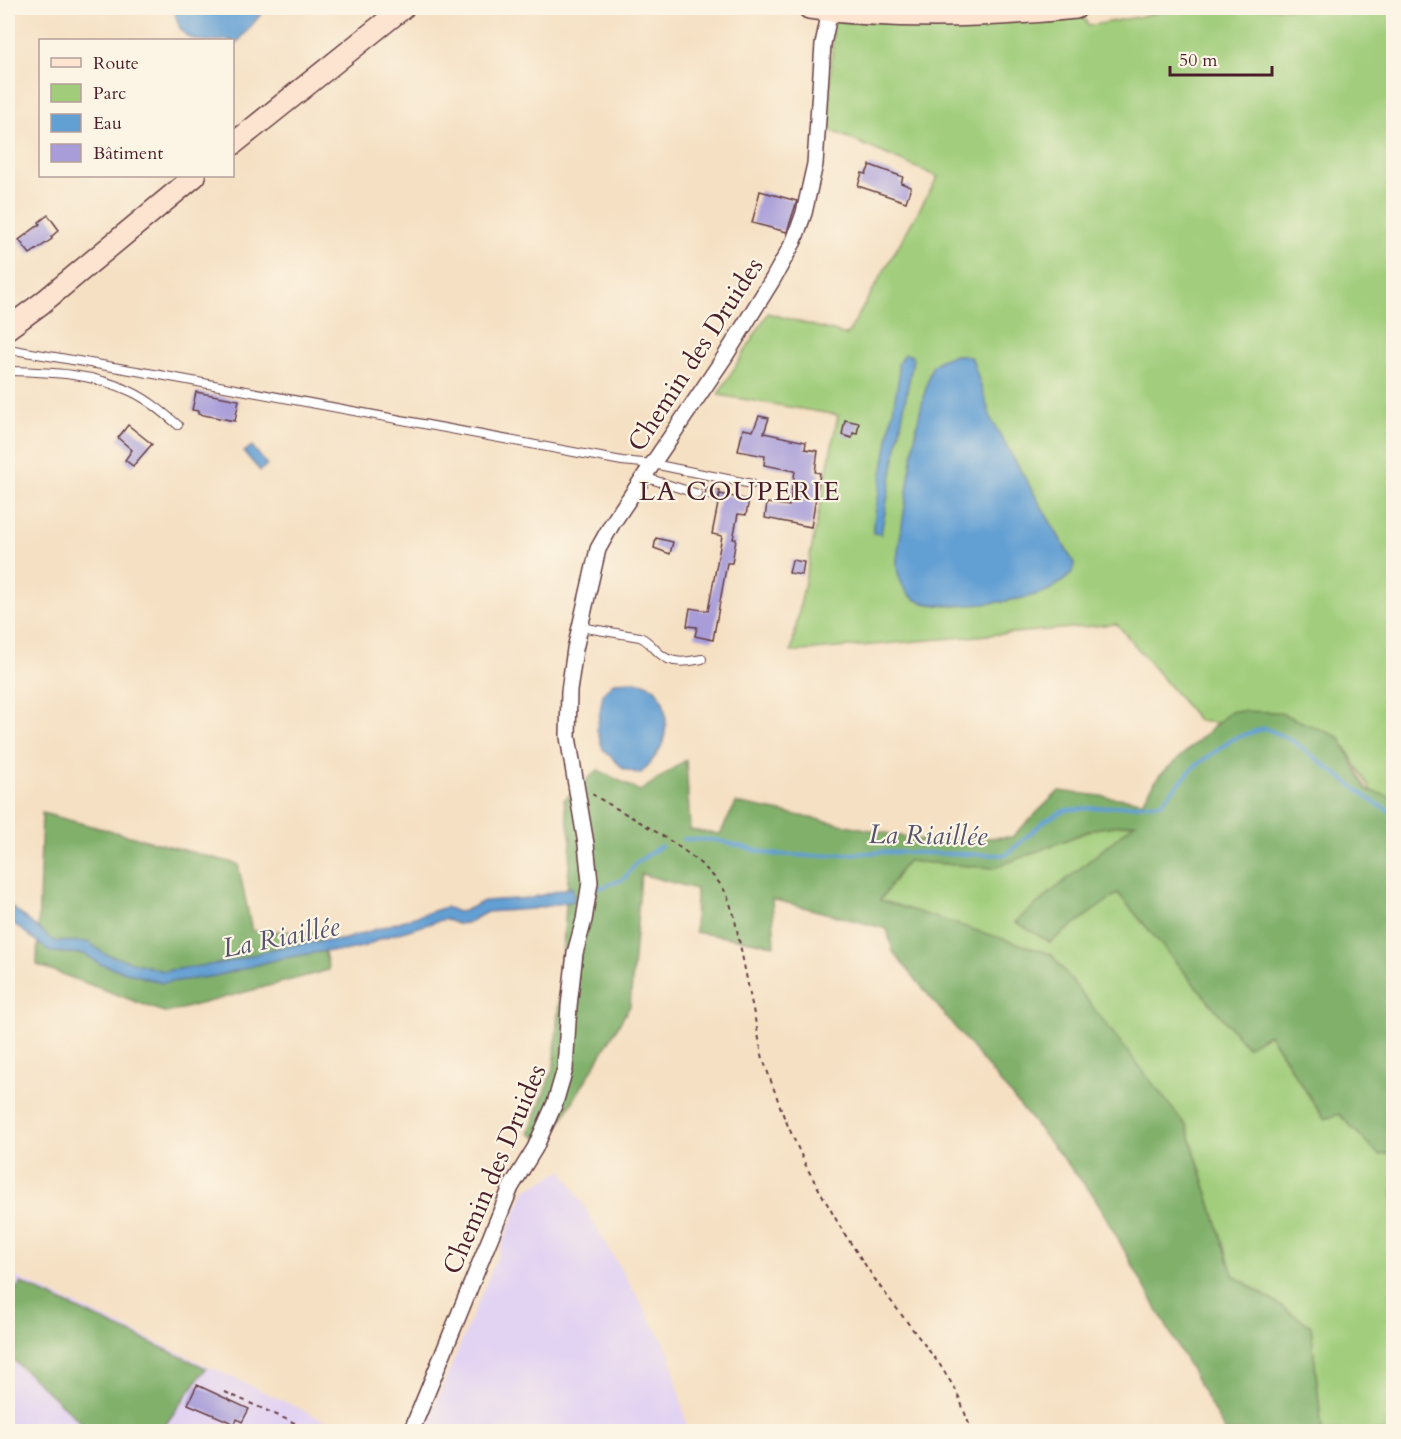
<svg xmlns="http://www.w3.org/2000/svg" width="1401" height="1439" viewBox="0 0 1401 1439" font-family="Cardo,serif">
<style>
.built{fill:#e3d3f2}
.green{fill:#a1cd7b;stroke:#767653;stroke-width:1.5}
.forest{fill:#80b06b;stroke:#65684b;stroke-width:1.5}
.water{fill:#629fd3;stroke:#565f7f;stroke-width:1.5}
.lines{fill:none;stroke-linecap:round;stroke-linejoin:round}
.stream{stroke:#629fd3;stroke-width:4}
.building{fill:#a89dd9}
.lane-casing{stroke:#643c42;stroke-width:10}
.street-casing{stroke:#643c42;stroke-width:18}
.secondary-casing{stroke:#643c42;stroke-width:24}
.path{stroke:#643c42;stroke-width:2;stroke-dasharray:4.5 4.5;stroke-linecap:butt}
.lane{stroke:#fff;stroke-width:8}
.street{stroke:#fff;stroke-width:15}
.secondary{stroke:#fde4d1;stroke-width:21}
.labels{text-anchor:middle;stroke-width:4.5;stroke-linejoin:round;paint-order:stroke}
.street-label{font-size:26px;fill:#4a1f2b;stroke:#fcf5e5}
.neighbourhood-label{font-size:27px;letter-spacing:1.5px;fill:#4a1f2b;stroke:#fcf5e5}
.water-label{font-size:27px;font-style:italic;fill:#54526e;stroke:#fcf5e5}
</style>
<rect width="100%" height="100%" fill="#fcf5e5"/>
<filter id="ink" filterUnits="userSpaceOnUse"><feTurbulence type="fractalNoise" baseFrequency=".0167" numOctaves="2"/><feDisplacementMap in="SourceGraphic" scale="12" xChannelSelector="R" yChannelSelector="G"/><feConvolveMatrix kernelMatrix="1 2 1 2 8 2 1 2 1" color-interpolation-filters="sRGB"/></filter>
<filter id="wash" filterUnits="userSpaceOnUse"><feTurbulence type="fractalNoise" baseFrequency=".008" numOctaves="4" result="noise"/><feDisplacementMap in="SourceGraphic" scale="24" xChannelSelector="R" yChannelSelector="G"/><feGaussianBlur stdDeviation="1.35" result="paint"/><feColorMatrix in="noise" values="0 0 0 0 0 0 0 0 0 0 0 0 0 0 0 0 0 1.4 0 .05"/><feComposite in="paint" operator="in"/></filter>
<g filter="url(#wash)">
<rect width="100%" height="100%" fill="#f5e0c3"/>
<g class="built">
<polygon points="563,1170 670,1353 688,1431 424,1431 525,1190"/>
<polygon points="8,1273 348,1431 8,1432"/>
</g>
<g class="green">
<polygon points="834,8 1081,8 1088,26 1186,8 1393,8 1393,827 1339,737 1199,721 1117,624 791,652 838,415 718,395 768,313 847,335 938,177 828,129"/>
<polygon points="1136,822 1016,922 1050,942 1117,892 1247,1047 1269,1034 1324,1119 1339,1114 1379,1155 1393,1153 1393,1431 1322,1431 1311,1326 1233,1275 1187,1127 880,901 907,861 994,868 1094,829"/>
</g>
<g class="forest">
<polygon points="1231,711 1278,712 1339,737 1367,790 1393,797 1393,1153 1379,1155 1339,1114 1324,1119 1269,1034 1247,1047 1118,893 1050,942 1015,922 1135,823 1094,829 994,868 907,861 880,900 1051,954 1187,1127 1233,1275 1311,1326 1322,1431 1225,1431 1094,1196 893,952 887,929 772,899 775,945 695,932 696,889 641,874 630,1006 547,1145 529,1133 554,1066 571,840 564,800 598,770 640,791 686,760 690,830 720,834 736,803 920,840 1012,837 1059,791 1143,801 1159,776"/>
<polygon points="42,813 238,864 252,931 320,932 329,970 166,1013 37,965"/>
<polygon points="21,1283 206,1368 161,1431 90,1431 8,1355 8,1298"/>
</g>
<g class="water">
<path d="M174 8H266L233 48 232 40C217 40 192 45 182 31 177 25 176 15 174 8Z"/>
<polygon points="904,354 912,356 913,359 881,534 873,533 873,526 899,376 898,364"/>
<path d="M956 355H964L972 358 992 421 1074 563C1074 566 1074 569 1072 572 1069 577 1057 586 1051 589 1027 602 938 613 915 599 902 592 896 572 897 559L917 425 930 371C936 360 944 358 956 355Z"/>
<polygon points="252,446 267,465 260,471 244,452"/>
<path d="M635 681C640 682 645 683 649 685 668 695 668 724 663 742 659 754 649 765 640 774L624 769 603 749 597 730 603 694 614 682Z"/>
<polygon points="572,887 575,901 532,909 487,912 467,923 457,924 445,919 379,939 366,946 344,951 326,951 279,959 216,976 162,983 100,964 85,954 50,952 8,919 8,904 54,941 88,942 105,954 163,971 224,963 277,948 326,940 342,940 446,907 458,912 464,911 484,901 531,898"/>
</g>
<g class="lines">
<g class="stream">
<polyline points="683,839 716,840 771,854 810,856 885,852 1006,855 1046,820 1066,810 1161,803 1195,766 1233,739 1265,728 1293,741 1375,803 1394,813"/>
<polyline points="600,888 624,879 636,863 661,846"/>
</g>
</g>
<g id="blocks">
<g class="building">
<polygon points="870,165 903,177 901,183 911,187 906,202 858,186 862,173 866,174"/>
<polygon points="760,191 797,201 787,232 752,223"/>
<polygon points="48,215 59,230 51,237 52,239 30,254 19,240 40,224 39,222"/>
<polygon points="196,392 239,400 235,421 198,414 198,411 192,410"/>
<polygon points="759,416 769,418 764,433 806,442 805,449 818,451 815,472 820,473 811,527 765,518 767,503 789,506 795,471 764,465 765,456 738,451 743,429 753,431"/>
<polygon points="845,420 859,423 857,434 853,433 852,438 842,435"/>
<polygon points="128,425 152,444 133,466 125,460 132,450 118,438"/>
<polygon points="706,488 720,491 718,501 705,498"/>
<polygon points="720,494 749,500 746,515 738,514 733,539 736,539 732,563 727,563 713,640 695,636 697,627 687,626 690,608 708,611 722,536 712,534"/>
<polygon points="656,538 673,542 670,554 654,548"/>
<polygon points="792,560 804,562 802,575 789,573"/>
<polygon points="197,1385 249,1409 242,1422 237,1419 235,1424 188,1404"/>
</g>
</g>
</g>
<g filter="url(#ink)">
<use href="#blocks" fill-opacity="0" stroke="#643c42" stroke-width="1.5"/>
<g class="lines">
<g class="lane-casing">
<g id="lane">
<polyline points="8,349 160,375 622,461 653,464 752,484"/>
<path d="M8 371C50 372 93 373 132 392 149 400 164 413 178 425"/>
<polyline points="644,477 698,494"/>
<path d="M580 627 640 637C649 641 652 647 659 653 672 665 686 662 702 659"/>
</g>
</g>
<g class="street-casing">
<polyline id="street" points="411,1432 511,1187 535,1148 555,1103 565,1069 569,1006 575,953 584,920 590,882 586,844 568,737 569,691 575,649 598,549 612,524 724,358 773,279 794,241 804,213 815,164 823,44 830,11"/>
</g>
<g class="secondary-casing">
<g id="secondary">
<path d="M809 8C896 20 989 17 1076 8"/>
<polyline points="232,145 403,8"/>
<polyline points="8,328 42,303 195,176"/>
</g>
</g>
<g class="path">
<path d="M592 794C632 819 702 852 726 893 729 899 731 908 734 915L763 1059 784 1117 807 1168 842 1230 878 1284 940 1365 957 1392 972 1432"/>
<polyline points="225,1392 315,1432"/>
</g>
<use href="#lane" class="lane"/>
<use href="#street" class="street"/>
<use href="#secondary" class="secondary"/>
</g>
</g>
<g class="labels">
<g class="street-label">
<text transform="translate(695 354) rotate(-57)" y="9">Chemin des Druides</text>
<text transform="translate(494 1169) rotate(-67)" y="9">Chemin des Druides</text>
</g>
<g class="neighbourhood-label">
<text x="740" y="500">LA COUPERIE</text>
</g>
<g class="water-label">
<text transform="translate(928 835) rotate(1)" y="9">La Riaillée</text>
<text transform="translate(281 937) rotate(-11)" y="9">La Riaillée</text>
</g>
</g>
<rect width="1401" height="1439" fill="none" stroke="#fcf5e5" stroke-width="30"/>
<rect x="39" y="39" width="195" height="138" fill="#fcf5e5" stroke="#b59f9b" stroke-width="1.5"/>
<rect x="51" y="58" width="30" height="9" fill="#fde4d1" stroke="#b59f9b" stroke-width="1.5"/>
<text x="93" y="69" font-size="18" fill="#4a1f2b">Route</text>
<rect x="51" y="84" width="30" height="18" fill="#a1cd7b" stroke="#b59f9b" stroke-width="1.5"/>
<text x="93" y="99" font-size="18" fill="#4a1f2b">Parc</text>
<rect x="51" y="114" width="30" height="18" fill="#629fd3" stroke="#b59f9b" stroke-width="1.5"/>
<text x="93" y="129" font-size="18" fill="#4a1f2b">Eau</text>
<rect x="51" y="144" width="30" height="18" fill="#a89dd9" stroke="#b59f9b" stroke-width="1.5"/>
<text x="93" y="159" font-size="18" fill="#4a1f2b">Bâtiment</text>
<path d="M1170 66v9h102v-9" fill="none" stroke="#4a1f2b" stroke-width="3"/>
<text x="1179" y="66" font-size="18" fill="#4a1f2b" stroke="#fcf5e5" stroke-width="4.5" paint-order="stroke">50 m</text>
</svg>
